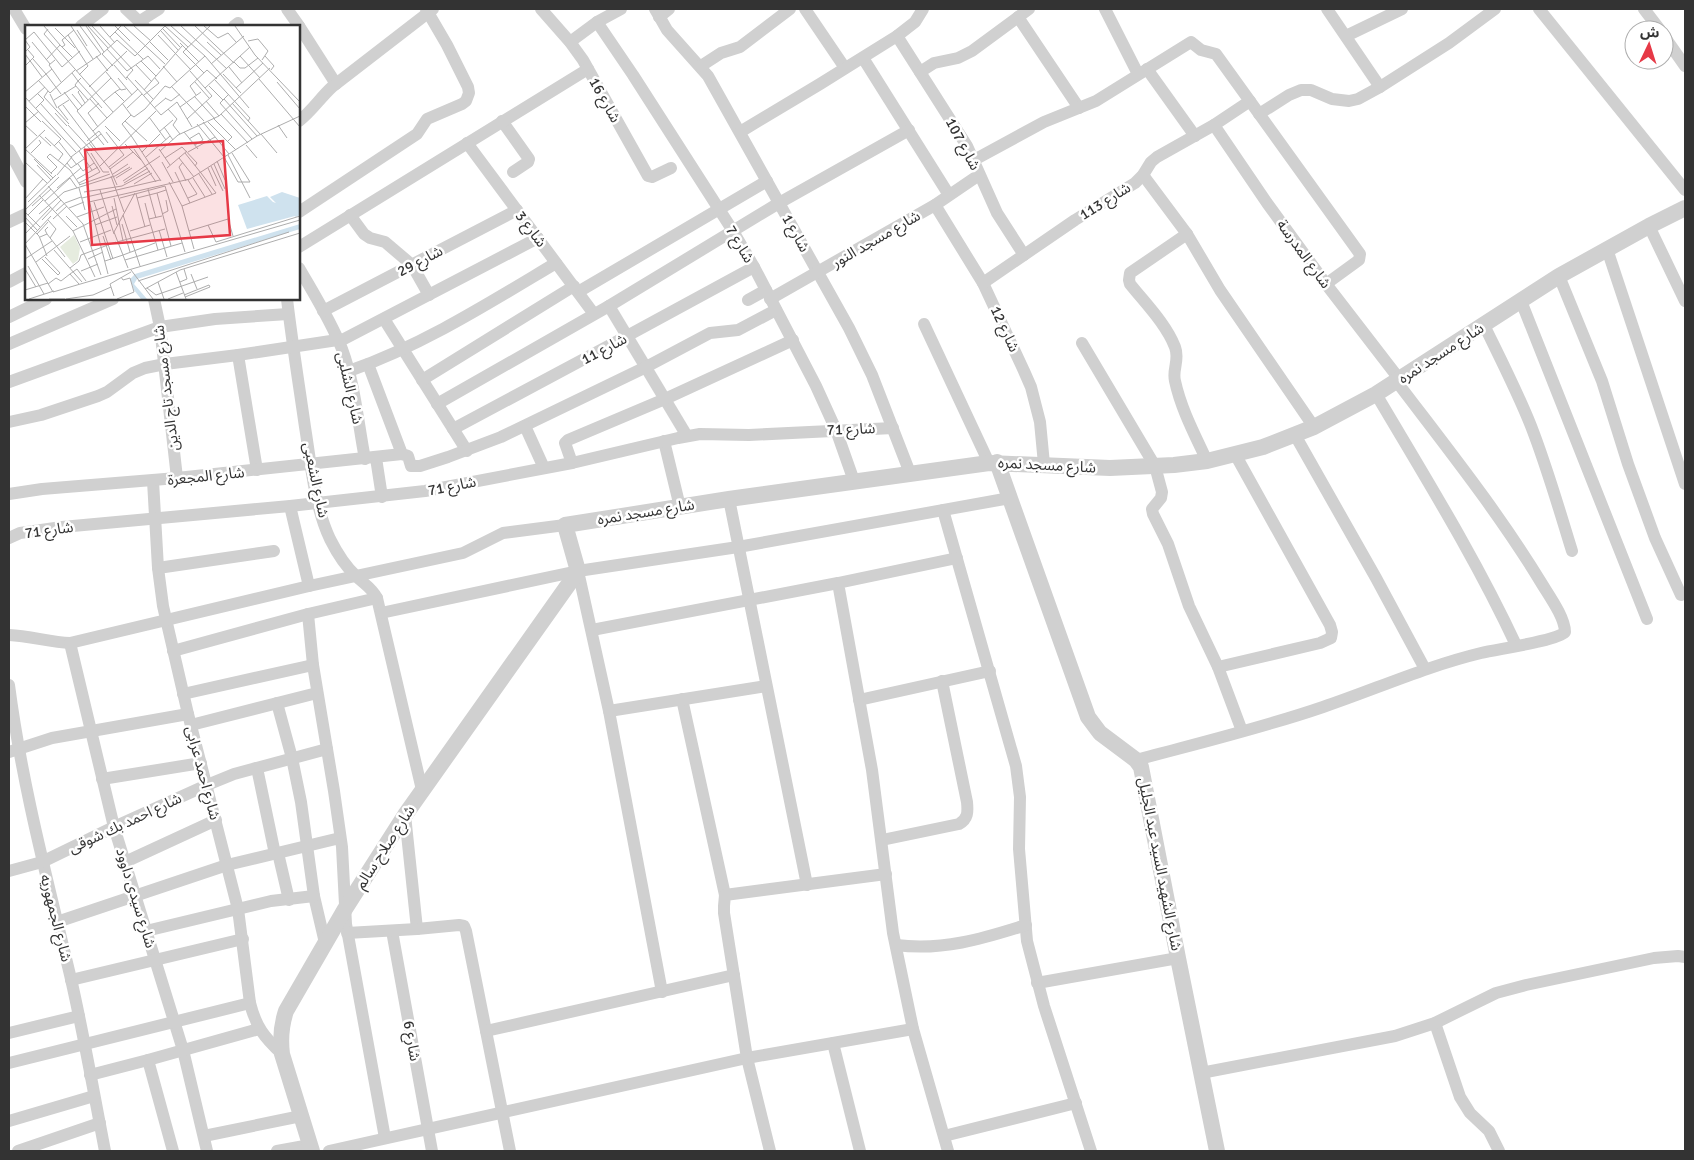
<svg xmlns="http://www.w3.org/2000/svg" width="1694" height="1160" viewBox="0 0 1694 1160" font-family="Signika,'Noto Sans Arabic',sans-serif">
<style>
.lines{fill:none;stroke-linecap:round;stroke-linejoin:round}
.minor{stroke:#d0d0d0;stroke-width:12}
.tertiary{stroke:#d0d0d0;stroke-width:16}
.labels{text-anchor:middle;stroke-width:5;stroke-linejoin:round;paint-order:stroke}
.street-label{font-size:15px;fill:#333;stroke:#fff}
.inset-road{fill:none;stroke:#adadad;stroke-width:1}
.view{fill:#e63946;fill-opacity:0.15;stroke:#e63946;stroke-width:2.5}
.inset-edge{fill:none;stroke:#333;stroke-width:2.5}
</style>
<rect width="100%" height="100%" fill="#fff"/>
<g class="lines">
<g class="minor">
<polyline points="14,9 26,29"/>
<polyline points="126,9 144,26"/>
<polyline points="287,9 299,26"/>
<polyline points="541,9 570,42 583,60 648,176 652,177 671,168"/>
<polyline points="655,9 667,30 708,76 849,328 872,375 910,473"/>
<polyline points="805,9 845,68"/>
<polyline points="1105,9 1138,74"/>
<polyline points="1327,9 1380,87"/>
<polyline points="1539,9 1685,190"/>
<polyline points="1644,9 1660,30"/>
<polyline points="659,17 669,9"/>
<polyline points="1018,17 1079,108"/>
<polyline points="140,21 159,9"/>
<polyline points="597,22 633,75 733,231 754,267 816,386 836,430 854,481"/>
<polyline points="81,26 103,9"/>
<polyline points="234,26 238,23"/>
<polyline points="299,26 336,84"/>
<polyline points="897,36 967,146 997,213 1024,255"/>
<polyline points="1346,36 1402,9"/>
<polyline points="1664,36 1685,66"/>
<polyline points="570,42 597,22 621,9"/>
<polyline points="863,58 949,195"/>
<polyline points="701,66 721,53 740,47 790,9"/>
<polyline points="1147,69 1195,136"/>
<polyline points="920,72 934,63 958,58 972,51 1029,9"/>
<polyline points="1259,114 1289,95 1301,90 1311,90 1332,99 1349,101 1358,99 1380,87 1449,43 1495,9"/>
<path d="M299 121C312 111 320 98 332 87L433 9"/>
<polyline points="502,121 529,159 528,162 513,172"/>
<polyline points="1214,125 1267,203 1326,284 1400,380"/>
<polyline points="740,132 820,84 897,36 915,22 923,9"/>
<polyline points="467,143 594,314"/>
<polyline points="9,150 26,182"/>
<polyline points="974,160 1044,122 1096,101 1191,42 1201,50 1216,54 1360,254 1359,260 1326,284"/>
<polyline points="1143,175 1187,234 1220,290 1314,427"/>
<polyline points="935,205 983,283 1024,371 1031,387 1040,422 1044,464"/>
<polyline points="299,212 417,134 427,119 462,104 466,101 469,93 468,87 447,45 426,9"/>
<polyline points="350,215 364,234 370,238 385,242 412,265 429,295"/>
<polyline points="9,222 26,214"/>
<polyline points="1649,226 1685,301"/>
<path d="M1187 234 1130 273 1129 280 1130 284C1146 304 1166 324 1175 347 1180 360 1172 369 1175 381 1181 409 1195 435 1207 461"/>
<polyline points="299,247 588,69"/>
<polyline points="1607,249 1685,484"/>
<path d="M299 268C314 294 331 321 342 349 355 384 358 423 365 459"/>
<polyline points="1559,276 1602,381 1628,464 1655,538 1681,595"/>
<polyline points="9,282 26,273"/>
<polyline points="983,283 1075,220 1135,183 1143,175 1151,162 1157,157 1214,125 1250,101"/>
<polyline points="578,292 767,181"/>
<polyline points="154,299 160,327 177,478"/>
<path d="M287 299C292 342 299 385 305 427 311 464 314 505 330 539 337 553 345 566 356 576 364 584 372 588 377 598L422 790"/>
<polyline points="770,299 935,205 979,175"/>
<polyline points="748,300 766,290"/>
<polyline points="1521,301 1647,619"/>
<polyline points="609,306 687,436"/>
<polyline points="323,311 517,210"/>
<polyline points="9,317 46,299"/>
<polyline points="384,319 467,451"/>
<polyline points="924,324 989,463"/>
<path d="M1484 325C1500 358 1517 391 1531 426 1547 467 1559 509 1572 551"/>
<polyline points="1082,343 1155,466 1162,492 1161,498 1152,509 1153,514 1168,544 1189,606 1218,667 1242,731"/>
<polyline points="9,344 113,299"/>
<polyline points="238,355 257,470"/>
<polyline points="368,364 402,454 408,456 411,466 420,466 448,457 501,437 646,367 710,333 738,330 776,310"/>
<path d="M349 371C423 345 489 303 556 263"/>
<polyline points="422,380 574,286"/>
<polyline points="9,382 160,327 215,319 288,314"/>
<path d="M1376 394C1425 477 1475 557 1516 645"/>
<polyline points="437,404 609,306 779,203 909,130"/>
<polyline points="9,422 41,415 98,396 107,392 133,373 145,368 165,364 238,355 344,339 538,238"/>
<polyline points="525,426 544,468"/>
<polyline points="453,429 627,336 754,267"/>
<polyline points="1295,435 1376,578 1425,669"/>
<polyline points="664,441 680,507"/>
<polyline points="376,458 382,497"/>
<polyline points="572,463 565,443 568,440 665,399 793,340"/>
<path d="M153 481 158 568 163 606 188 714 238 909 250 1003C256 1027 264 1037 282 1054"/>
<polyline points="9,494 42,489 177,478 402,454"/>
<polyline points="729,499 807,885"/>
<polyline points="290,506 309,586"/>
<polyline points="943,510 1016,766 1020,797 1019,849 1027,941 1044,1006 1091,1151"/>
<polyline points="9,538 20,533 62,527 290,506 425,491 572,463 678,438 700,434 749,435 893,428"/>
<polyline points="158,568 274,551"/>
<polyline points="578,571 609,711 662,992"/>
<polyline points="381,613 578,571 738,547 1010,498"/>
<polyline points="308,614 313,665 334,791 342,847 346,924 385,1138"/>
<polyline points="592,630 838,583"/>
<path d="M9 635C30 636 50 642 70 643L309 586 463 553 503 533 565 525"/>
<polyline points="70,643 114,827 183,1050 207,1151"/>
<polyline points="173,651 308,614 377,598"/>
<polyline points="1218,667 1320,643 1331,638 1332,632 1330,625 1235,454"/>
<path d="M9 685C22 785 48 882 71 979 84 1036 94 1094 105 1151"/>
<polyline points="183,694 313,665"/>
<polyline points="682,699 725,895"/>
<polyline points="859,700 990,671"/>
<polyline points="277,703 292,758 301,802 314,896 325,943"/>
<polyline points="609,711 766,686"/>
<polyline points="191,725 317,693"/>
<polyline points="9,752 52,738 188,714"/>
<path d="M1136 760C1199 743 1262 728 1323 707 1376 689 1427 666 1481 653 1497 649 1557 641 1565 632 1565 618 1550 597 1542 584 1499 513 1447 448 1397 382"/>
<polyline points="257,768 275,854"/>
<polyline points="102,779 201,763"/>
<polyline points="405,815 417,929 459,925 464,926 466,931 510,1151"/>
<path d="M882 840 959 824C968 819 968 812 967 802L942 681"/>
<polyline points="278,853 289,900"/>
<polyline points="125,862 216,820"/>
<polyline points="9,871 42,862 114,827 207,785 234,774 327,749"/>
<polyline points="57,922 227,865 340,838"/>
<polyline points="146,931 271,901 314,896"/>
<polyline points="392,931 432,1151"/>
<polyline points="347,933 417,929"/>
<path d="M896 945C942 951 982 939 1026 925"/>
<polyline points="71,980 243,939"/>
<polyline points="1037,983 1178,958"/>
<polyline points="1435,1023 1460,1097 1470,1113 1489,1131 1499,1151"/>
<polyline points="486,1031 734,975"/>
<polyline points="9,1033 79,1016"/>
<polyline points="833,1043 860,1151"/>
<polyline points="148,1060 173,1151"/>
<polyline points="9,1063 250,1003"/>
<polyline points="1201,1073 1395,1036 1435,1023 1496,993 1526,985 1654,958 1678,956 1685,957"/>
<polyline points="90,1075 148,1060 259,1029"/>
<polyline points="9,1121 94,1096"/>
<polyline points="204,1136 301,1116"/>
<polyline points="944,1136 1076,1103"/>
<polyline points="18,1151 100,1123"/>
<polyline points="277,1151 310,1145"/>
<polyline points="329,1151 747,1058 913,1029"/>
<polyline points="770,1151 747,1058 724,913 724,906 725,895 886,874"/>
<polyline points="948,1151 913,1029 893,933 872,770 838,583 957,558"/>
</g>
<g class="tertiary">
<polyline points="997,462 1088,717 1100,733 1136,760 1141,767 1178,958 1217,1151"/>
<path d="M312 1151 282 1054C280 1038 281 1026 286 1011L345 909 405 815 578 571 565 525 729 499 989 463 1110 468 1174 465 1207 461 1263 447 1314 427 1376 394 1559 276 1649 226 1685 208"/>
</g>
</g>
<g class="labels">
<g class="street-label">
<text transform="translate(605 100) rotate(61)" y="5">شارع 16</text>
<text transform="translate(963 144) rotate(62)" y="5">شارع 107</text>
<text transform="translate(1105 201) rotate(-32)" y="5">شارع 113</text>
<text transform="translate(531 229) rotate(53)" y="5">شارع 3</text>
<text transform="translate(796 233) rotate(61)" y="5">شارع 1</text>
<text transform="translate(876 239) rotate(-30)" y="5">شارع مسجد النور</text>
<text transform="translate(740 244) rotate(59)" y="5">شارع 7</text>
<text transform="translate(1304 254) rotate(54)" y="5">شارع المدرسة</text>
<text transform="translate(420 261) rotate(-28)" y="5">شارع 29</text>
<text transform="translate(1005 329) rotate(65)" y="5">شارع 12</text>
<text transform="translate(604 349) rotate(-28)" y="5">شارع 11</text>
<text transform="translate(1441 353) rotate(-33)" y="5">شارع مسجد نمره</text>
<text transform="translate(166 388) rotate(-97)" y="5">شارع مسجد تاج الدين</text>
<text transform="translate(350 388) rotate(77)" y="5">شارع الشلبى</text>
<text transform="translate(851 429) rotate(-2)" y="5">شارع 71</text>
<text transform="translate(1047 465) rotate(3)" y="5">شارع مسجد نمره</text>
<text transform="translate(206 476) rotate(-6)" y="5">شارع المجعرة</text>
<text transform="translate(316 480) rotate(78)" y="5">شارع الشعبى</text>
<text transform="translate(452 486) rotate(-11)" y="5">شارع 71</text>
<text transform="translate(646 512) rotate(-9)" y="5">شارع مسجد نمره</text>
<text transform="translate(49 530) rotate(-8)" y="5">شارع 71</text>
<text transform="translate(203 773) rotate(75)" y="5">شارع احمد عرابى</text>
<text transform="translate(125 823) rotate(-25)" y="5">شارع احمد بك شوقى</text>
<text transform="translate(385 847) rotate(-57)" y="5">شارع صلاح سالم</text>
<text transform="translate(1160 864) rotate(79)" y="5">شارع الشهيد السيد عبد الجليل</text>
<text transform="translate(136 898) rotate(73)" y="5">شارع سيدى داوود</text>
<text transform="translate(56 918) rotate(76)" y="5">شارع الجمهوريه</text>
<text transform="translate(412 1041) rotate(80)" y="5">شارع 6</text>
</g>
</g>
<g transform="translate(25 25)">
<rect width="275" height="275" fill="#fff"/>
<path d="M49 210 55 223 53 235 48 239 35 222Z" fill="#e6ecdf"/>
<path d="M257 167 275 173V190L271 192 252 178 270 191 222 204 213 180 242 171 248 177 251 178 245 172ZM275 199V204L112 254 109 259 122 274H116L109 265 105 254 110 249Z" fill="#cfe2ee"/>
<path class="inset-road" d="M19 1 35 20M46 1 68 34M55 1 76 29M61 1 79 27M63 1 83 23M67 1 108 45 101 53M75 1 90 18M90 1 105 16M99 1 140 39M109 1 126 16M140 1 163 22M146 1 180 31 224 83M156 1 202 44M170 1 209 38M179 1 193 13 203 8 211 17M210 1 230 30 275 77M30 3 50 23M23 4 19 9 88 87M138 4 155 22M52 5 62 21M136 6 153 25M90 7 118 34M43 10 63 41 54 50M133 10 166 45M85 12 96 1M0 15 9 7 37 42 55 26M0 15 5 22 0 27M223 16 233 14 243 26 237 35M7 17 25 39M125 17 143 35M182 17 196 30M155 18 174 37M37 22 40 20 37 15 49 5M82 24 102 46 123 31 135 44M0 29 17 52M71 31 83 46M215 31 235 53M240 31 249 41 246 45M8 34 21 49M21 35 35 20 48 33M30 35 24 40 36 57M116 36 131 51M209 37 215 43H220L233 33M186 39 219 11M89 40 102 55M111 40 127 57M0 41 9 32 3 25M88 41 77 29 92 15 110 31 140 1M138 41 152 57M204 42 217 58M51 46 76 29M81 47 96 65 101 64M47 48 53 56 50 60 63 75M179 48 158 27 185 1M21 49 36 69M198 49 216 68M102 52 136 90 152 77 167 102M56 53 53 56 77 83M93 53 107 70M234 54 275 102M13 55 25 68 50 45M110 55 128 74M190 55 225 93 223 96M170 57 184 73M252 57 275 84M146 61 179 96M184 61 198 75M64 62 102 26M180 63 225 22M211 63 238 38M95 64 90 67 99 76M55 65 53 67 60 78M119 65 157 21M23 66 19 72 44 99M0 67 27 44M39 67 53 85M25 69 32 83M47 69 57 81M204 69 195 78 227 114M119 70 134 58 130 53M171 70 165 61 182 45 192 54M169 71 190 94M0 72 51 127M140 73 146 76 155 69M65 74 82 93M199 74 232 111M29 75 51 61M4 76 20 62M181 76 194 91M78 77 90 67M15 78 56 124M97 78 106 90M207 78 235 109M38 80 72 125M0 81 16 97M155 82 176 67M11 83 19 75 13 69M102 83 117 69M129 83 141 73M143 84 152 94 148 100 155 109M30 88 42 101M196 89 223 118M124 92 141 115M162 94 187 71 165 46M189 94 207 112 203 116M43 95 33 82 44 75M17 96 36 114 29 121M100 96 122 116M178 97 204 129M183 97 211 125M0 98 14 86M172 99 199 132 213 157H225L207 128M0 100 12 111M43 100 67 126M253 100 262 113M80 101 95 116M73 102 63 88 74 78M139 102 148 115M68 106 113 64M81 107 99 130 84 142M134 107 148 95M159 107 173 124M236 109 252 128M14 110 26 121M20 112 38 129 33 136M107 112 97 99 106 90 109 92 120 84 140 61 145 63 180 31M107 112 136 156M164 114 174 108 178 115 170 120M62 116 74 106 83 118M34 117 52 140M64 118 85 144 92 160M100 119 116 135M79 120 52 86 86 53M221 120 232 133M59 122 75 147M0 124 27 149M0 124 20 105M109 124 131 157M134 124 145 140M54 126 67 145M135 126 153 110 194 91 245 43M117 127 135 109M163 127 190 112M6 128 16 118 14 115M66 128 78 147H84M160 128 176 148M25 129 45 145 55 160M25 129 22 132 32 142 26 148M203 130 225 173M46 132 76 109M121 132 145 111M140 133 157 122 172 138 170 141M154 133 169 152M9 134 28 153M192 136 200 155M0 137 22 158M137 137 148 157M158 137 154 142 161 156M42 138 46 143 59 134M53 139 58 146 69 138M189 139 200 164M12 140 26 155M186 141 198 166M74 142 131 86M142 143 162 126M183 143 191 161M85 144 108 127M150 147 165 178M88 149 103 139M174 149 187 169M32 150 47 132M86 151 99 187M91 153 107 143M168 153 180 172M52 154 73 142M98 156 135 131M144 157 157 181 169 224M54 158 75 147M99 158 123 143M109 159 127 148M54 160 85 149M23 161 58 199 76 250M140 161 160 227M32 163 56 143M54 163 60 185M123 164 131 193M75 165 89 209M141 165 132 168 146 221M59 167 97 161 125 146M111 169 120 202M14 170 48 206 70 252M57 173 135 155M89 173 98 216M95 173 140 161M112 173 132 168M163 173 172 169 163 155M0 174 18 154M64 175 83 249M20 176 45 153 52 163M3 177 31 150M64 177 165 154 232 111 275 91M69 177 88 234M120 178 124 194M7 181 26 164M87 181 92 200M157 181 191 168 176 148M44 183 59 177M0 185 34 152M31 186 40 178 56 172M0 187 15 202M14 189 39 167 90 151 105 142M137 189 143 186 141 175M3 190 18 175M98 190 115 241M41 191 52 202M0 192 12 205M52 192 79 182M28 194 42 181M17 195 36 175M23 195 31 204 25 213M0 197 14 211 22 231M97 199 105 227M70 200 92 192M183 200 191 217 275 191M134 205 142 232M48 206 91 184M105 206 125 200M164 206 203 194 208 211M0 209 26 182M12 209 23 197M22 209 40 232M78 211 86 235M15 212 22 209 20 205 23 202M55 217 86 205M92 217 140 204M0 219 28 267M0 219 26 191M29 225 57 257M133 225 124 194 137 191M98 230 130 218M20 232 35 248M0 234 27 216M17 234 33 250 35 248M63 234 78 227M100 235 157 218M80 236 98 230M11 237 45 211M3 241 19 269M45 243 54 236 56 230 91 217M103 243 89 207 110 168M0 244 11 262M106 245 128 274M56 246 73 239M151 247 161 274M166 249 172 264M113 256 264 207M133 257 139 274M155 257 162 254 159 244M23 259 31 253 36 256 45 249M54 259 45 249 52 244 61 256M122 263 131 270 183 252M120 264 155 245 275 208M0 265 23 258M28 267 275 195M159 270 184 260 185 262M89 271 85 259 106 247M160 272 185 262M4 274 29 266M24 274H40M41 274 68 270 86 262M92 274 109 267 105 253 98 255 96 252M143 274 158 268"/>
<path class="view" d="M198 116 205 210 67 220 60 125Z"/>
<rect width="275" height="275" class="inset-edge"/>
</g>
<rect width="1694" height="1160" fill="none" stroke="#333333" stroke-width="20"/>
<g transform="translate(1649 45) rotate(4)"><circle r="24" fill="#ffffff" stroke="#adadad"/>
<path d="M0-4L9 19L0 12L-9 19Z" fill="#e63946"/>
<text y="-8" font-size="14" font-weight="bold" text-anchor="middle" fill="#333333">ش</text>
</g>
</svg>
